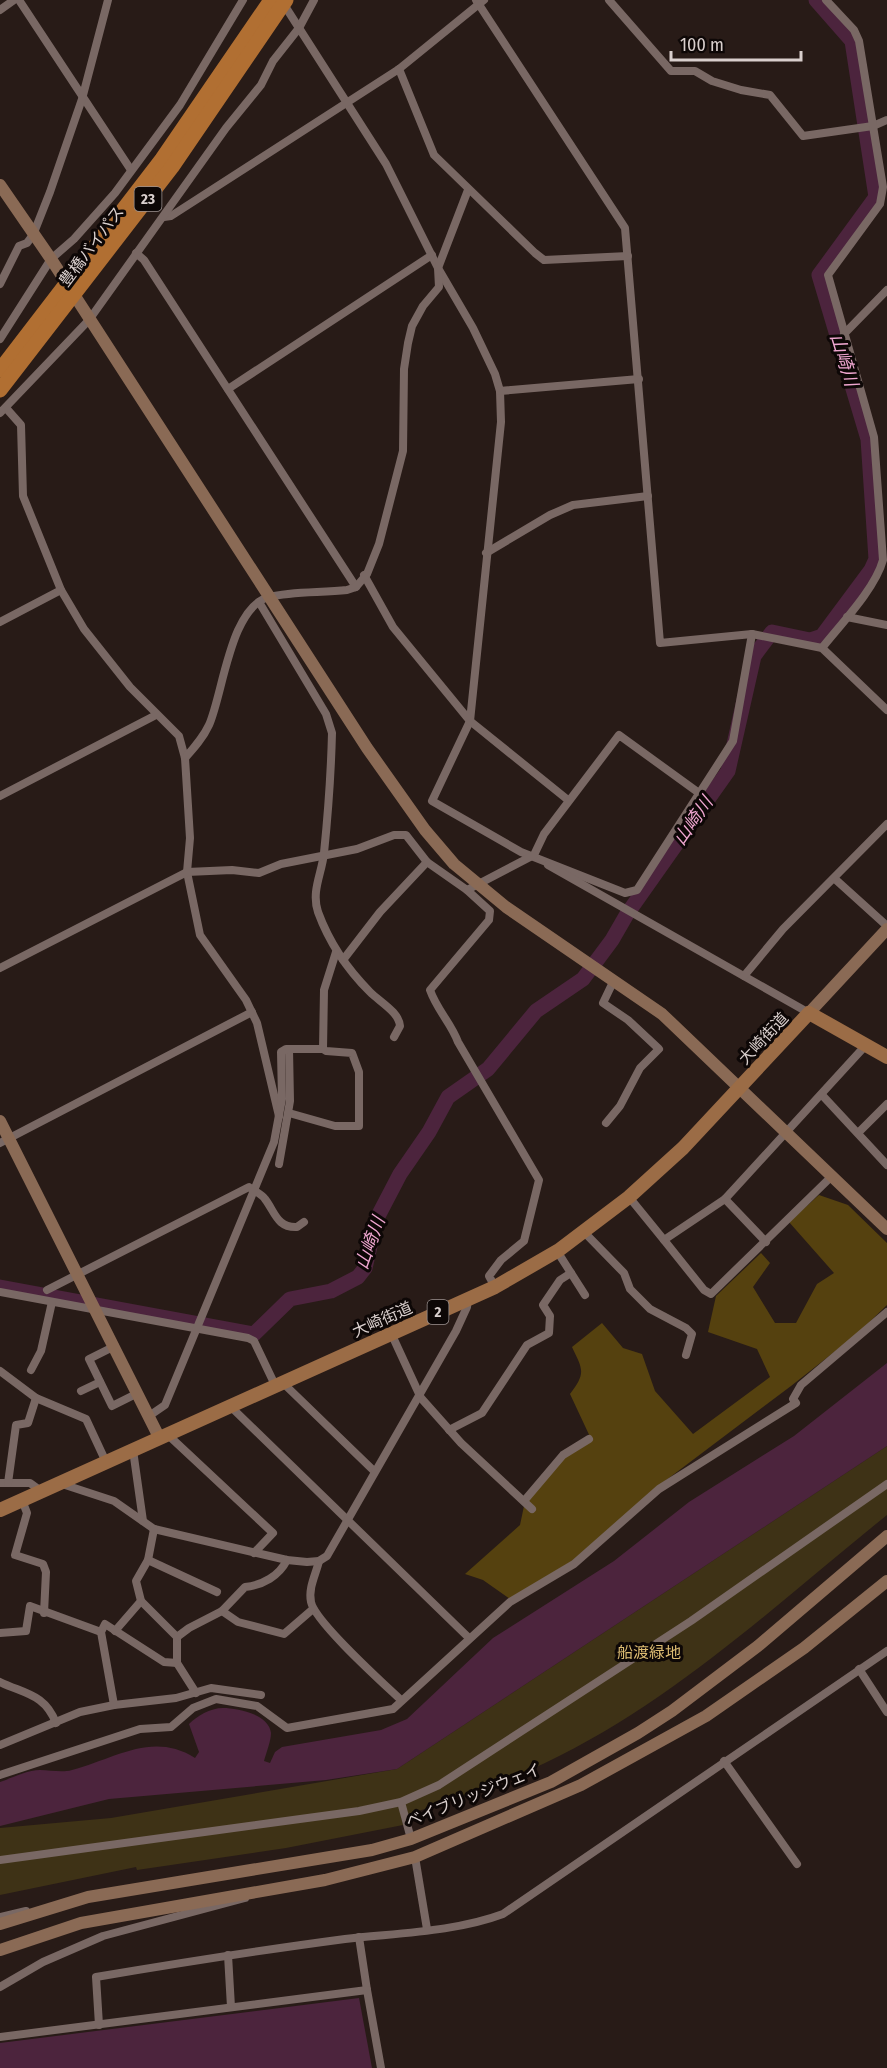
<svg xmlns="http://www.w3.org/2000/svg" width="887" height="2068" viewBox="0 0 887 2068" font-family="'Fira Sans Condensed','Noto Sans JP',sans-serif">
<style>
.green{fill:#3e3216}
.forest{fill:#55410f}
.water{fill:#4c243d}
.lines{fill:none;stroke-linecap:round;stroke-linejoin:round}
.river{stroke:#4c243d;stroke-width:15}
.street{stroke:#796864;stroke-width:8}
.secondary{stroke:#8a6a55;stroke-width:12}
.primary{stroke:#9b6c46;stroke-width:14}
.highway{stroke:#b16f32;stroke-width:15}
.labels{text-anchor:middle;stroke-width:6;stroke-linejoin:round;paint-order:stroke}
.shield{fill:#0d0706;stroke:#9c9391;stroke-width:1.5}
.shield-label{font-size:15px;font-weight:bold;fill:#d9cfcd}
.street-label{font-size:16px;fill:#d9cfcd;stroke:#0d0706}
.park-label{font-size:16px;fill:#ddbc72;stroke:#0d0706}
.water-label{font-size:18px;font-style:italic;fill:#efa6d0;stroke:#0d0706}
</style>
<rect width="100%" height="100%" fill="#281b17"/>
<path class="green" d="M887 1446V1515C779 1602 672 1703 545 1763 498 1785 451 1802 401 1816L403 1825 286 1848 137 1870 136 1867 0 1895V1828L111 1818 397 1769Z"/>
<path class="forest" d="M819 1195 848 1205 887 1243V1305L857 1334 791 1386 657 1487 572 1561 510 1599 483 1580 465 1574 520 1525 524 1506 562 1459 592 1441 570 1394C586 1373 583 1370 572 1347L602 1323 623 1348 642 1354 655 1391 693 1434 770 1377 757 1349 708 1332 716 1296 761 1253 770 1263 753 1287 775 1323H796L817 1284 834 1273 789 1222Z"/>
<g class="water">
<path d="M887 1363V1446L397 1769 326 1780 109 1799 0 1826V1782C12 1778 27 1770 40 1770 50 1770 62 1773 72 1770 115 1759 152 1731 195 1758L199 1752 189 1724C197 1716 210 1708 223 1708 237 1708 269 1714 271 1733 271 1741 266 1753 264 1761L270 1763 275 1752 282 1747 381 1730 407 1719 493 1638 614 1561 689 1502 794 1436Z"/>
<polygon points="359,1998 372,2068 0,2068 0,2043"/>
</g>
<g class="lines">
<polyline class="river" points="0,1287 254,1334 290,1299 331,1291 358,1277 365,1268 376,1220 400,1174 429,1132 448,1097 488,1069 536,1011 583,979 612,940 627,914 728,771 754,656 772,632 810,640 822,636 871,570 876,559 868,439 819,275 876,197 852,41 816,0"/>
<g class="street">
<polyline points="19,0 131,170"/>
<polyline points="476,0 625,228 660,643 752,634 822,648 887,710"/>
<polyline points="609,0 671,71 695,71 712,81 741,90 770,95 803,136 873,126 887,120"/>
<polyline points="283,3 386,164 438,268 473,328 495,374 500,391 501,422 470,721 432,801 521,852 625,893 637,890 733,741 752,634"/>
<polyline points="0,10 14,0"/>
<polyline points="399,69 434,155 535,253 544,260 628,256"/>
<polyline points="164,217 171,216 399,69 484,0"/>
<polyline points="136,253 144,260 356,587"/>
<polyline points="0,284 19,246 27,243 33,235 50,192 82,99 108,0"/>
<polyline points="844,334 887,290"/>
<polyline points="0,339 51,259 74,239 115,193 180,105 243,0"/>
<polyline points="228,389 432,255"/>
<polyline points="500,391 639,379"/>
<polyline points="6,408 21,425 23,496 61,590 84,629 130,687 179,736 185,758 190,838 187,872 200,935 246,1000 257,1023 279,1116"/>
<polyline points="0,413 89,320 226,128 261,85 273,61 299,28 314,0"/>
<polyline points="486,553 550,515 573,505 648,496"/>
<polyline points="364,575 393,627 470,721 568,800"/>
<path d="M259 602 326 714 332 733C331 773 328 814 324 853 322 873 311 891 318 912 329 942 347 969 370 992 380 1002 399 1012 400 1026L394 1037"/>
<polyline points="847,617 887,625"/>
<polyline points="0,622 61,590"/>
<path d="M822 648C841 624 875 589 883 560L874 437 828 275 880 204 883 187 859 41 854 30 826 0"/>
<path d="M185 758C194 748 203 738 209 725 223 694 230 607 269 597 293 591 322 593 347 590L356 587 367 574 379 544 403 451 404 369 408 343 412 326 423 306 439 287 438 268 468 190"/>
<polyline points="0,796 156,715"/>
<polyline points="548,865 809,1013"/>
<polyline points="835,879 887,926"/>
<path d="M467 890 490 911 489 920 430 990C437 1010 451 1023 458 1042L539 1180 524 1241 501 1260 489 1276 495 1287"/>
<polyline points="343,960 380,912 427,862"/>
<polyline points="0,968 187,872 232,870 259,873 281,864 357,849 394,835 406,835 427,862 467,890 534,855 544,834 619,735 699,793"/>
<polyline points="744,976 783,929 887,824"/>
<polyline points="822,1095 887,1165"/>
<polyline points="289,1113 335,1126 359,1126 359,1072 352,1053 326,1051 323,1049"/>
<polyline points="606,1123 620,1106 640,1068 659,1049 628,1020 603,1003 614,980"/>
<polyline points="858,1133 887,1104"/>
<polyline points="0,1143 252,1012"/>
<polyline points="279,1164 290,1101 289,1049"/>
<polyline points="629,1197 664,1240 725,1199 866,1045"/>
<polyline points="725,1199 766,1242"/>
<polyline points="583,1231 624,1273 630,1289 650,1309 686,1328 692,1334 686,1355"/>
<polyline points="664,1240 704,1290 711,1294 832,1176"/>
<polyline points="557,1251 585,1295"/>
<path d="M47 1290 249 1187C254 1191 262 1194 265 1199 275 1212 277 1228 297 1227L304 1222"/>
<polyline points="0,1292 248,1338 254,1341 275,1385"/>
<polyline points="391,1333 421,1398 461,1443 532,1509"/>
<polyline points="115,1346 89,1359 112,1406 138,1393"/>
<polyline points="31,1370 41,1351 52,1302"/>
<polyline points="0,1371 36,1398 86,1419 106,1462"/>
<polyline points="282,1382 374,1471"/>
<polyline points="81,1391 100,1382"/>
<polyline points="230,1406 469,1638"/>
<polyline points="149,1416 165,1405 274,1142 282,1099 281,1052 286,1049 323,1049 324,990 336,952"/>
<polyline points="449,1430 482,1413 527,1345 549,1333 550,1316 543,1305 560,1280 571,1273"/>
<polyline points="167,1434 273,1533 254,1553"/>
<polyline points="133,1450 143,1521"/>
<polyline points="0,1483 30,1483 41,1491"/>
<polyline points="8,1483 16,1425 28,1423 36,1398"/>
<polyline points="59,1483 114,1501 154,1529 287,1560 307,1562 319,1561 327,1556 456,1331 467,1307 468,1298"/>
<polyline points="22,1500 27,1513 15,1555 43,1564 46,1572 44,1613"/>
<polyline points="524,1501 563,1455 589,1439"/>
<polyline points="154,1529 148,1560 136,1581 141,1601 177,1637 177,1663 196,1693"/>
<polyline points="148,1560 217,1592"/>
<path d="M319 1561C316 1574 308 1588 311 1602 315 1622 383 1683 401 1700"/>
<polyline points="222,1611 238,1622 284,1634 313,1609"/>
<polyline points="115,1631 141,1601"/>
<polyline points="0,1633 26,1631 30,1606 101,1632"/>
<path d="M177 1637 189 1628 222 1611 245 1587C263 1585 279 1576 287 1560"/>
<polyline points="859,1669 887,1712"/>
<path d="M0 1682C25 1694 45 1694 56 1723"/>
<polyline points="114,1705 101,1632 105,1624 164,1662 177,1663"/>
<polyline points="0,1745 80,1712 114,1705 176,1698 211,1688 261,1695"/>
<polyline points="724,1761 797,1864"/>
<polyline points="0,1775 140,1729 171,1727 193,1708 216,1699 257,1706 287,1728 393,1709 510,1602 574,1564 659,1489 796,1403 793,1399 801,1385 887,1312"/>
<polyline points="401,1802 411,1839"/>
<polyline points="415,1857 427,1929"/>
<polyline points="0,1860 359,1811 401,1802 439,1785 691,1621 887,1484"/>
<polyline points="0,1917 26,1911"/>
<polyline points="359,1937 367,1990"/>
<polyline points="228,1955 231,2007"/>
<polyline points="0,1987 43,1962 103,1936 245,1898"/>
<path d="M99 2025 96 1977C179 1963 262 1950 345 1939 396 1933 455 1932 503 1914L887 1651"/>
<polyline points="0,2037 367,1990 381,2068"/>
</g>
<g class="secondary">
<polyline points="0,185 51,259 367,748 425,830 454,864 506,907 662,1014 887,1229"/>
<polyline points="809,1013 887,929"/>
<polyline points="0,1121 159,1437"/>
<polyline points="0,1924 88,1897 372,1850 411,1839 551,1782 638,1733 672,1711 758,1646 887,1536"/>
<polyline points="0,1950 81,1923 325,1880 415,1857 581,1785 706,1716 804,1648 887,1581"/>
</g>
<polyline class="primary" points="0,1510 495,1287 559,1250 629,1197 683,1148 809,1013 887,1057"/>
<g class="highway">
<polyline points="0,370 162,159 271,0"/>
<polyline points="0,390 172,167 286,0"/>
</g>
</g>
<g class="labels">
<g class="shield">
<rect x="134.5" y="187" width="27" height="24" rx="4.5"/>
<rect x="427.5" y="1300" width="21" height="24" rx="4.5"/>
</g>
<g class="shield-label">
<text x="148" y="204">23</text>
<text x="438" y="1317">2</text>
</g>
<g class="street-label">
<text transform="translate(91 246) rotate(-53)" y="6">豊橋バイパス</text>
<text transform="translate(763 1038) rotate(-47)" y="6">大崎街道</text>
<text transform="translate(382 1319) rotate(-24)" y="6">大崎街道</text>
<text transform="translate(473 1795) rotate(-22)" y="6">ベイブリッジウェイ</text>
</g>
<g class="park-label">
<text x="649" y="1658">船渡緑地</text>
</g>
<g class="water-label">
<text transform="translate(844 360) rotate(73)" y="6">山崎川</text>
<text transform="translate(693 821) rotate(-55)" y="6">山崎川</text>
<text transform="translate(370 1243) rotate(-70)" y="6">山崎川</text>
</g>
</g>
<path d="M671 51v9h130v-9" fill="none" stroke="#d9cfcd" stroke-width="3"/>
<text x="680" y="51" font-size="18" fill="#d9cfcd" stroke="#0d0706" stroke-width="4.5" paint-order="stroke">100 m</text>
</svg>
